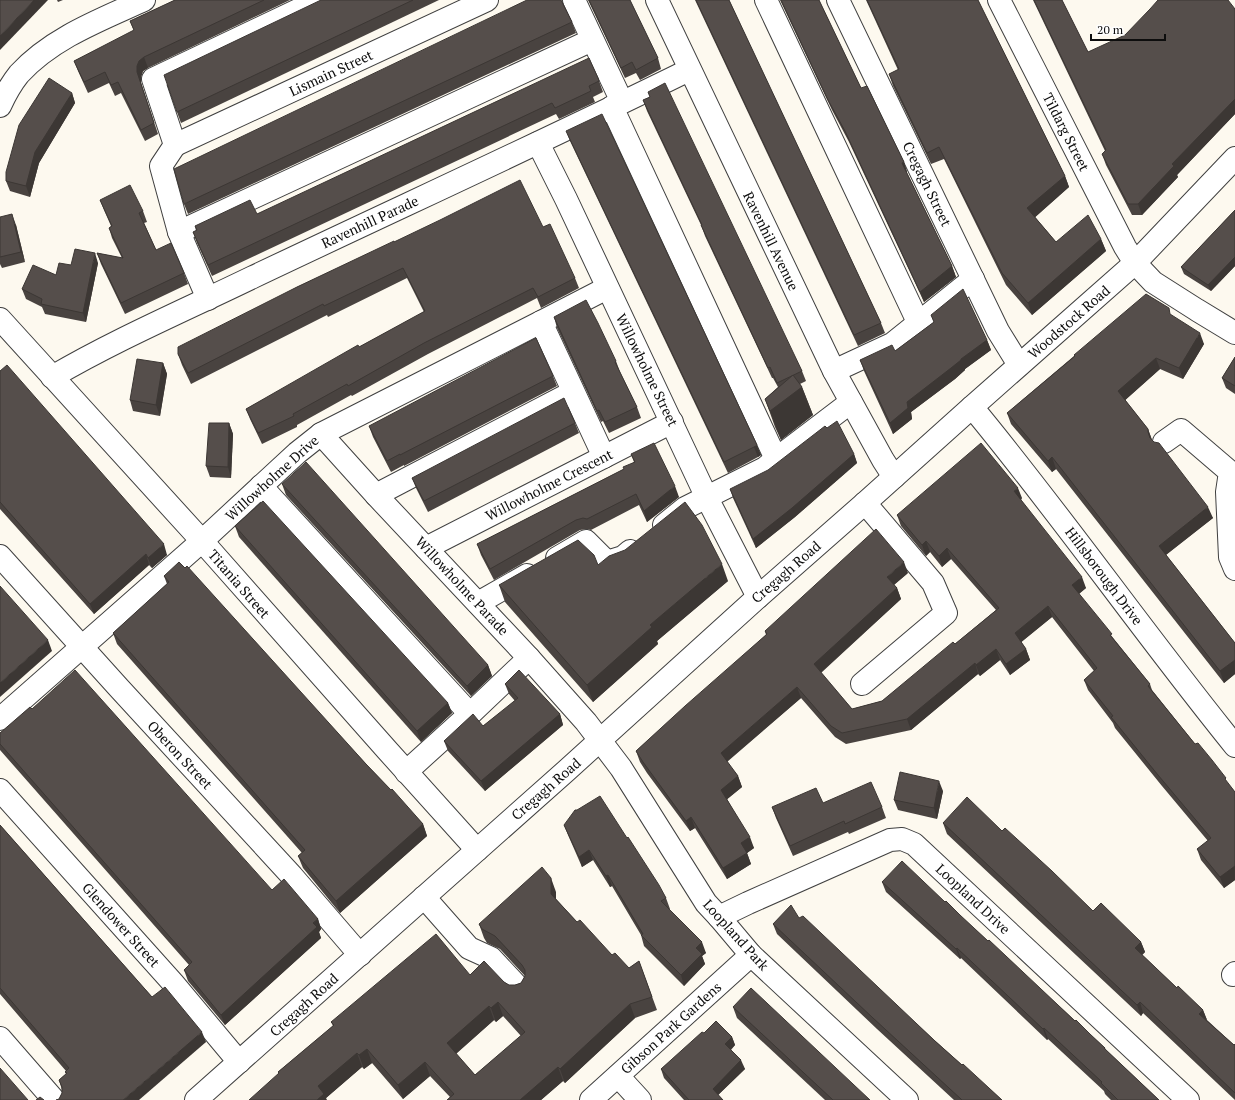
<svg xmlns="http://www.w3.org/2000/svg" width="1235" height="1100" viewBox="0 0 1235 1100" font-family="'PT Serif',serif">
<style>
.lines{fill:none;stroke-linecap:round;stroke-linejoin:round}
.minor-casing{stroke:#404040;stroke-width:24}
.minor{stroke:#fff;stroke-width:22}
.wall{fill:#494340;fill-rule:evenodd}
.shaded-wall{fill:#3c3734}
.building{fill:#554e4b;stroke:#3c3734;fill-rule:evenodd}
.labels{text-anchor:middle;stroke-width:4;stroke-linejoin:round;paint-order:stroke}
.street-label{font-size:14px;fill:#0d0d0d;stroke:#fff}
</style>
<rect width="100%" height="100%" fill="#fdf9ef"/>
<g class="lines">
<g class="minor-casing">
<g id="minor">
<polyline points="574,0 622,102"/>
<polyline points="657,0 834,371 883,460 894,477"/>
<polyline points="766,0 918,322"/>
<polyline points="838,0 998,331 1019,365"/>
<polyline points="999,0 1125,247 1135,263 1153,282 1197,310 1235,333"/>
<path d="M0 106C5 95 11 84 19 74 52 38 100 20 144 0"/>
<polyline points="612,107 776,459 851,402"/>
<polyline points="538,143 566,199 707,498 758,597"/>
<polyline points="175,145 487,0"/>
<polyline points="179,232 592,40"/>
<polyline points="208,299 179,232 161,166 175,145 153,79 319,0"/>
<polyline points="0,319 202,541 387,750 477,850"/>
<polyline points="541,322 604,457"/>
<polyline points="834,371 892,344 973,279"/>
<path d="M52 377C117 339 185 310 253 277 398 208 545 141 689 70"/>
<path d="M972 407C1063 517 1145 635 1235 746"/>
<polyline points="321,434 376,495 529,658 586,722 621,768 706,903 719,917 751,955 907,1100"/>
<polyline points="1164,442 1181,430 1230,472 1227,492 1230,557 1235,569"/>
<polyline points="261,486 470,714"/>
<polyline points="376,495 573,392"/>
<polyline points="664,525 685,508 765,468 776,459"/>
<polyline points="426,548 672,422"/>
<polyline points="0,556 119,688 292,876 360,955"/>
<polyline points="557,558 586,541 607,562 623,557 630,551"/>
<polyline points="478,603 527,575"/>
<polyline points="862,684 946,613 933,583 865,503"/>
<polyline points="0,719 202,541 297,453 321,434 541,322 607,288"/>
<polyline points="406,772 470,714 529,658"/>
<polyline points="0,790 173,983 239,1062"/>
<polyline points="424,897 469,948 491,958 518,987"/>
<polyline points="719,917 748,903 890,840 902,839 914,844 1188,1100"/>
<polyline points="1233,975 1235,973"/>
<polyline points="0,1038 54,1100"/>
<polyline points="618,1076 640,1100"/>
<polyline points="196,1100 566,771 758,597 865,503 972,407 1135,263 1235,158"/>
<polyline points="591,1100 751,955"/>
</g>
</g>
<use href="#minor" class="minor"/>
</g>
<g class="wall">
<polygon points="57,0 63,0 58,2"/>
<polygon points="175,0 290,0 148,68 143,71 141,77 141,83 158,134 145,141 121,93 115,96 109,83 88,93 78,71 74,61 134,31 130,21"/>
<polygon points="321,0 439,0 181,123 177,112"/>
<polygon points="588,0 630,0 658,58 661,69 640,80 636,73 625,78"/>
<polygon points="695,0 729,0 881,323 885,333 858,346"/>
<polygon points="780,0 819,0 861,88 904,162 907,172 907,173 952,266 956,277 924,302 849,142 832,110"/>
<polygon points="866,0 978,0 1065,176 1069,187 1035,217 1056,242 1101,239 1106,251 1032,315 1006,285 944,159 931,164 893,86 889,74 898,70"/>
<polygon points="1033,0 1062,0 1088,52 1235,9 1235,114 1177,175 1178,177 1142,215 1132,215 1106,165 1102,154 1105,151"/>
<polygon points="562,1 572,22 576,33 188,214 184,204"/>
<polygon points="598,78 603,92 593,97 595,102 559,119 556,114 212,276 197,243 193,232 196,231 195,226 257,214"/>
<polygon points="648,92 802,371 806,381 800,384 802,387 813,415 781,440 775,427 765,399 778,387 773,378 772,378 705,236 701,225 647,111 643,100 650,97"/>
<polygon points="72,93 75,103 39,163 30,197 10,191 6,181"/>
<polygon points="566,131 761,455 758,457 728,473 570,141"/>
<polygon points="100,200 143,211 147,222 144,223 156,250 184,273 188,284 125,314 101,264 97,253 122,258 112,238 109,228 111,226 104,210"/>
<polygon points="1235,210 1235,266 1211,291 1184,274 1181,267"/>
<polygon points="0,217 16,225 25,262 2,268 0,264"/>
<polygon points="543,227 575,278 579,288 541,308 537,298 428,354 352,396 351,395 297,425 297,427 262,444 250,419 246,409 359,347 424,312 407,278 328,317 327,315 191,384 182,365 178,354 297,287 394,242"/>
<polygon points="98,263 86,322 45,314 42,307 26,299 22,289 56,275 71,265"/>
<polygon points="931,315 987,340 991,350 965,369 965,370 955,379 911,412 912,419 893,434 864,371 860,360 895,351 934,322"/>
<polygon points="1171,315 1204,344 1183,379 1160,369 1125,400 1148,429 1152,440 1213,518 1166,555 1235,643 1235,674 1224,683 1056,469 1052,472 1011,424 1007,413 1074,356 1074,355"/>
<polygon points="554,317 616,361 620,372 637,407 641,418 609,433 603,421 601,422 557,328"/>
<polygon points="1235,357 1235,394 1226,388 1222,378"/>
<polygon points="163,363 167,374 160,416 133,411 130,400"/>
<polygon points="0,371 167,555 152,568 149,565 94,614 0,509"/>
<polygon points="553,376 557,386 404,466 404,465 391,472 373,437 369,426"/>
<polygon points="229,423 233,434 231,478 210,477 206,466"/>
<polygon points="575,423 579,433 428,512 416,488 412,478"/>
<polygon points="631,454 679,497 647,522 639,505 591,530 587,529 580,530 494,580 481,555 477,544 624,469 634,462"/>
<polygon points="854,454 857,463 795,517 756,548 733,498 730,489"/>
<polygon points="282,484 488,665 492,676 471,696 286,495"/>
<polygon points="1022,498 1021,500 1086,588 1079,594 1114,639 1150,684 1152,690 1195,744 1235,792 1235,880 1224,888 1201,860 1197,849 1208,841 1162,786 1115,728 1113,723 1088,690 1084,680 1094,671 1052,617 1021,642 1026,649 1030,660 1010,675 1000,660 980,676 978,674 911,730 846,744 835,737 801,698 727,762 738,776 742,787 727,799 754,848 747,853 751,864 727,879 695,828 690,831 647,773 640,762 636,751 766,635 765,631 908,573 894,585 897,588 901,599 821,673 852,709 882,701 955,644 996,610 951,559 942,567 930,552 926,556 901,526 897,515"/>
<polygon points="235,526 448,703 452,713 421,742 239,537"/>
<polygon points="598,565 728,581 657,641 658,644 593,702 505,602 499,585"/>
<polygon points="185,568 366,764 423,824 427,836 340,913 303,868 298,856 302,853 117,644 113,633 167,584 164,576"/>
<polygon points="505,684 560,714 563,725 485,791 448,751 444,741 483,726 515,701 509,694"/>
<polygon points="32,709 272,890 318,919 321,929 319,932 321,938 225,1025 188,981 184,970 189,965 0,750 0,733"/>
<polygon points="943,791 937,819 898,810 894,800"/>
<polygon points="823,803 882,807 886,818 849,834 848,832 793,856 776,818 772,807"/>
<polygon points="943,823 1002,831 1093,911 1141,942 1145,952 1142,955 1177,988 1203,1010 1207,1020 1234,1045 1235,1044 1235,1100 1143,1013 1141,1016 947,834"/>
<polygon points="0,825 152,997 206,1042 59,1099 62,1093 62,1090 59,1080 66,1074 65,1072 66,1071 0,994"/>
<polygon points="564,825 627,838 666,898 670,909 669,909 706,953 702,956 705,964 684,986 644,946 641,935 612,886 610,887 593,860 582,867 568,835"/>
<polygon points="882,882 945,902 1105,1048 1106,1050 1159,1100 1111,1100 1105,1094 1104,1091 1048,1039 1047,1040 961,958 960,959 886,892"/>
<path d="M556 892V899L577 922 612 955 629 968 639 961 657 1010 635 1018 565 1083 563 1081 541 1100H447L450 1097 430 1076 403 1099 372 1063 364 1069 362 1067 326 1098 279 1074 278 1072 333 1026 331 1022 470 975 504 982 509 985H515L521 983 525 976 500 949 487 943 484 938 479 924ZM503 1016 521 1036 475 1075 456 1054 494 1020 496 1022Z"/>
<polygon points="799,918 962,1065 1002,1100 954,1100 877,1029 777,934 773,924"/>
<polygon points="733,1007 870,1100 825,1100 737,1018"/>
<polygon points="704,1033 732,1037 735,1045 731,1050 745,1069 718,1095 723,1100 684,1100 664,1078 661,1069"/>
</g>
<g class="shaded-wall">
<polygon points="34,0 48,0 0,50 0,36"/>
<polygon points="144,57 148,68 143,71 141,77 141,83 158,134 137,72 137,66 139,61"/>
<polygon points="72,93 75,103 39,163 30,197 26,186 35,152"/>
<polygon points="1235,99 1235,114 1177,175 1178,177 1142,215 1138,204 1172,164"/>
<polygon points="904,162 907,172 906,173 902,163"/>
<polygon points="1065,176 1069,187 1032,220 1027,208"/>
<polygon points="12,214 16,225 25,262 21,252"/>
<polygon points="1101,239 1106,251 1032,315 1028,303"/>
<polygon points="95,253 98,263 86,322 83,313"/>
<polygon points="1235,257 1235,266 1211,291 1208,285"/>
<polygon points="952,266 956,277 924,302 920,292"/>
<polygon points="1200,333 1204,344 1183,379 1179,368"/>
<polygon points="987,340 991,350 965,369 965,370 955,379 911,412 912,419 893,434 890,423 907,402 961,359"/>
<polygon points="1156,358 1160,369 1122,403 1118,391"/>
<polygon points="163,363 167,374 160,416 156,405"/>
<polygon points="802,387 813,415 781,440 770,411"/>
<polygon points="229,423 233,434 231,478 228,467"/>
<polygon points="1148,429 1152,440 1152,444 1148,432"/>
<polygon points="757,445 761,455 758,457 754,447"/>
<polygon points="854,454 857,463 795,517 756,548 753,539"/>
<polygon points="1052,457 1056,469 1052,472 1048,461"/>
<polygon points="675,486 679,497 647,522 644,511"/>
<polygon points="1018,488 1022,498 1018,502 1014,491"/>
<polygon points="1208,507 1213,518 1163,557 1159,546"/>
<polygon points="926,541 930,552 926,556 922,545"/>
<polygon points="164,544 167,555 152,568 148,558"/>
<polygon points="947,548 951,559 942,567 939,556"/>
<polygon points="146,554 149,565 94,614 90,604"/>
<polygon points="904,562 908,573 890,588 887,577"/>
<polygon points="722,564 728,581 657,641 658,644 593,702 587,685 650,625"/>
<polygon points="1082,577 1086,588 1076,596 1072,585"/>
<polygon points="897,588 901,599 818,675 814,664"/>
<polygon points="1048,606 1052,617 1019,644 1015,633"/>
<polygon points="48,640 52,651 0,697 0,683"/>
<polygon points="996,649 1000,660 980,676 976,665"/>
<polygon points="1026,649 1030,660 1010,675 1006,664"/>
<polygon points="1235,660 1235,674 1224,683 1220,671"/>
<polygon points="975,663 978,674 911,730 907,719"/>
<polygon points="488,665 492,676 471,696 467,686"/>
<polygon points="797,687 801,698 725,763 721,753"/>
<polygon points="448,703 452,713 421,742 417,731"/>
<polygon points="560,714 563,725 485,791 481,781"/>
<polygon points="738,776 742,787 725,801 721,790"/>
<polygon points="939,781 943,791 937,819 934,808"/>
<polygon points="691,817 695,828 690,831 686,821"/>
<polygon points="423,824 427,836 340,913 336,901"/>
<polygon points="750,837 754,848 747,853 751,864 727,879 723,868 741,843"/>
<polygon points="589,850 593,860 582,867 579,857"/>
<polygon points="1235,866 1235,880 1224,888 1220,877"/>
<polygon points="608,875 612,886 610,887 606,876"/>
<polygon points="551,878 556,892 556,908 551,894"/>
<polygon points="318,919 321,929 319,932 321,938 225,1025 221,1015"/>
<polygon points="702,942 706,953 702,956 705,964 684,986 681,975 696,948"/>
<polygon points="1141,942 1145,952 1139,958 1135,948"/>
<polygon points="957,948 961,958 960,959 956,949"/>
<polygon points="498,1002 503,1016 496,1022 491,1008"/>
<polygon points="1140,1002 1143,1013 1141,1016 1137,1005"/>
<polygon points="630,1004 635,1018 565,1083 560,1069"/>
<polygon points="489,1006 494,1020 452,1057 447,1043"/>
<polygon points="1203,1010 1207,1020 1199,1014"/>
<polygon points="1044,1028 1048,1039 1047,1040 1043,1029"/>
<polygon points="202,1032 206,1042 139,1100 123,1100"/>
<polygon points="732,1037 735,1045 728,1052 725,1044"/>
<polygon points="367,1049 372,1063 364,1069 359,1055"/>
<polygon points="357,1053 362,1067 326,1098 327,1100 317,1100 318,1086"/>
<polygon points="741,1060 745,1069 716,1097 713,1089"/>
<polygon points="425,1062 430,1076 403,1099 398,1085"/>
<polygon points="558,1067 563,1081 541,1100 520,1100"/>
</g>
<g class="building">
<polygon points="0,0 34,0 0,36"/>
<polygon points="175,0 264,0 144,57 139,61 137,66 137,72 154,123 141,130 118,82 111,85 105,72 84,82 74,61 134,30 130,21"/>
<polygon points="321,0 413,0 177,112 164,75"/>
<polygon points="527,0 561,0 572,22 184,204 174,169"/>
<polygon points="589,0 630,0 658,58 636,70 632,62 621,68"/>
<polygon points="696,0 729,0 881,323 854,335"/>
<polygon points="781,0 819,0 861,88 867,86 904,162 902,163 952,266 920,292 845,131 828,100"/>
<polygon points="867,0 978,0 1065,176 1027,208 1056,242 1088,215 1101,239 1028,303 1002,273 939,147 927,153 889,74 899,69"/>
<polygon points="1034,0 1062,0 1088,52 1125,35 1150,9 1158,0 1228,0 1235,9 1235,99 1172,164 1174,166 1138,204 1128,204 1102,154 1106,150"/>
<polygon points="589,58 598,78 599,81 589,86 591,91 555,108 552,103 208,265 193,232 197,230 195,226 250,200 257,214"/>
<polygon points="49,78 72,93 35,152 26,186 6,181 6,172 19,125"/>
<polygon points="665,83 802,371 777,383 770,367 768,368 701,225 702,225 643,100 650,97 648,92"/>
<polygon points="602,114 757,445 754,447 724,462 566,131"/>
<polygon points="520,180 543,227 550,224 575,278 538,297 533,288 424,343 348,386 347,384 293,414 294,416 258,433 246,409 358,345 359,347 425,311 403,268 324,306 323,304 188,373 178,354 178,347 297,287 394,241 394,242 440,220"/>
<polygon points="130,185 143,211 139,213 156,250 171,243 184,273 121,303 97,253 123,258 109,228 112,226 100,200"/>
<polygon points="1235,210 1235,257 1208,285 1181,267"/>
<polygon points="12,214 21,252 0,257 0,217"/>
<polygon points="75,249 95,253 83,313 41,304 42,299 22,289 33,265 56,275 59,263 71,265"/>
<polygon points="963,289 987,340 961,359 961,360 951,368 907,402 908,408 890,423 860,360 892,345 895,351 934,322 931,315"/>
<polygon points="1146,294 1169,308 1170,314 1200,333 1179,368 1156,358 1118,391 1148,429 1148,432 1150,438 1154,442 1159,443 1208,507 1159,546 1235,643 1235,660 1220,671 1052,457 1048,461 1007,413 1075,356 1074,355"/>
<polygon points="586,300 598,323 616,361 615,362 637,407 605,422 599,410 597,411 554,317"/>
<polygon points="536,338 553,376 400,455 400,454 387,461 369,426"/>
<polygon points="1235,357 1235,386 1222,378"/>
<polygon points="137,359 163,363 156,405 130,400"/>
<polygon points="7,365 164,544 148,558 146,554 90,604 0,502 0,371"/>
<polygon points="793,375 802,387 770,411 765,399"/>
<polygon points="564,398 575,423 424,501 412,478"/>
<polygon points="837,421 854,454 792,508 753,539 730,489 768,470 825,426 827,428"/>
<polygon points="209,423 229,423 228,467 206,466"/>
<polygon points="654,443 675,486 644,511 636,494 587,519 583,518 576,520 490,569 477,544 624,469 623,467 635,462 631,454"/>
<polygon points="981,443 1018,488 1014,491 1082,577 1072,585 1112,634 1110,635 1150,684 1148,686 1195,744 1198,743 1212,760 1226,778 1225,779 1235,792 1235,866 1220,877 1197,849 1211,838 1158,775 1111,717 1113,716 1084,680 1097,668 1048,606 1015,633 1026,649 1006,664 996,649 976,665 975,663 907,719 842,733 831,726 797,687 721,753 738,776 721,790 750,837 741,843 747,853 723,868 691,817 686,821 643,762 636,751 685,706 767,634 765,631 876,529 904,562 887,577 897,588 814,664 852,709 882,701 953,642 955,644 999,608 947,548 939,556 926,541 922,545 897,515"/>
<polygon points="306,462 488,665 467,686 282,484"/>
<polygon points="263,501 448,703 417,731 235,526"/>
<polygon points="685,502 702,525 722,564 650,625 652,627 587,685 499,585 578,540 594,555 598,565 609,556 625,550"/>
<polygon points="179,562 185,568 187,566 366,764 391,790 392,789 423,824 336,901 298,856 305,850 113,633 169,582 164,576"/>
<polygon points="0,586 48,640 0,683"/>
<polygon points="75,670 272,890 284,879 318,919 313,923 317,927 221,1015 184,970 192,962 0,744 0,733 30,707 32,709"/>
<polygon points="519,670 560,714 481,781 444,741 473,714 483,726 518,698 505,684"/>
<polygon points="900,772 939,781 934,808 894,800"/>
<polygon points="871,782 882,807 845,824 844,821 790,846 772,807 816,788 823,803"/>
<polygon points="600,796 627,838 628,837 659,885 666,898 661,901 702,942 696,948 702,954 681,975 641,935 643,934 608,875 606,876 589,850 579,857 564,825 575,810 577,810"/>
<polygon points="967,797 1002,831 1005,828 1052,871 1093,911 1101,903 1141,942 1135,948 1177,988 1178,986 1203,1010 1199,1014 1234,1045 1235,1044 1235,1093 1140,1002 1137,1005 943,823"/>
<polygon points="0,825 152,997 165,987 202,1032 123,1100 56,1100 59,1099 62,1093 62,1087 59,1080 67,1073 65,1072 69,1068 0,988"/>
<polygon points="902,861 945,902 946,901 960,915 988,941 989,940 1075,1021 1076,1020 1090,1034 1105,1048 1104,1048 1159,1100 1118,1100 1101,1083 1102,1082 1044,1028 1043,1029 957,948 956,949 882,882"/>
<path d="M542 867 551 878V894L577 922 580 920 612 955 615 953 629 968 639 961 652 997 630 1004 560 1069 558 1067 520 1100H447L454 1094 425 1062 398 1085 367 1049 359 1055 357 1053 318 1086 324 1094 317 1100H249L279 1073 278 1072 334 1025 331 1022 436 934 470 975 484 961 504 982 509 985H515L521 983 525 976V970L522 965 495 936 482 929 479 924ZM498 1002 525 1032 475 1075 447 1043 489 1006 491 1008Z"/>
<polygon points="791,905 799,918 803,916 935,1041 962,1065 963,1064 1002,1100 962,1100 873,1018 773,924"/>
<polygon points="751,988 870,1100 833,1100 733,1007"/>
<polygon points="716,1021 732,1037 725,1044 741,1060 713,1089 723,1100 689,1100 661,1069 702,1032 704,1033"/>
<polygon points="0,1068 28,1100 0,1100"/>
<polygon points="40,1097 44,1100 36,1100"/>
</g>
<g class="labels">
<g class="street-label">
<text transform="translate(331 73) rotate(-25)" y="5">Lismain Street</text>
<text transform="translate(1066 132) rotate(63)" y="5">Tildarg Street</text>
<text transform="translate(927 184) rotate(64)" y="5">Cregagh Street</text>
<text transform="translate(370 222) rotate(-25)" y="5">Ravenhill Parade</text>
<text transform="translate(771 241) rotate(64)" y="5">Ravenhill Avenue</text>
<text transform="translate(1069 322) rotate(-41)" y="5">Woodstock Road</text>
<text transform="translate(647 370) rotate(64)" y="5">Willowholme Street</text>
<text transform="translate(272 478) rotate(-42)" y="5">Willowholme Drive</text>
<text transform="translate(549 485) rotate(-27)" y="5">Willowholme Crescent</text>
<text transform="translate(786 572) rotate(-41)" y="5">Cregagh Road</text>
<text transform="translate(1104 576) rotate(53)" y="5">Hillsborough Drive</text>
<text transform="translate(239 584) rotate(49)" y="5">Titania Street</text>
<text transform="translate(462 586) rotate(47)" y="5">Willowholme Parade</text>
<text transform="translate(180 755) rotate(47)" y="5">Oberon Street</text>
<text transform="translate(546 789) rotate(-41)" y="5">Cregagh Road</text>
<text transform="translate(973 899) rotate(43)" y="5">Loopland Drive</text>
<text transform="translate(121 925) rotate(48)" y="5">Glendower Street</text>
<text transform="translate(736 935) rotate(48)" y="5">Loopland Park</text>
<text transform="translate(304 1005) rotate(-42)" y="5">Cregagh Road</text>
<text transform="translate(671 1028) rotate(-42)" y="5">Gibson Park Gardens</text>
</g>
</g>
<path d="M1091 34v6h74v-6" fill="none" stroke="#0d0d0d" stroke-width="2"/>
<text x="1097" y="34" font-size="12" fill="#0d0d0d" stroke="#ffffff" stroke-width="3" paint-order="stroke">20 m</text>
</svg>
